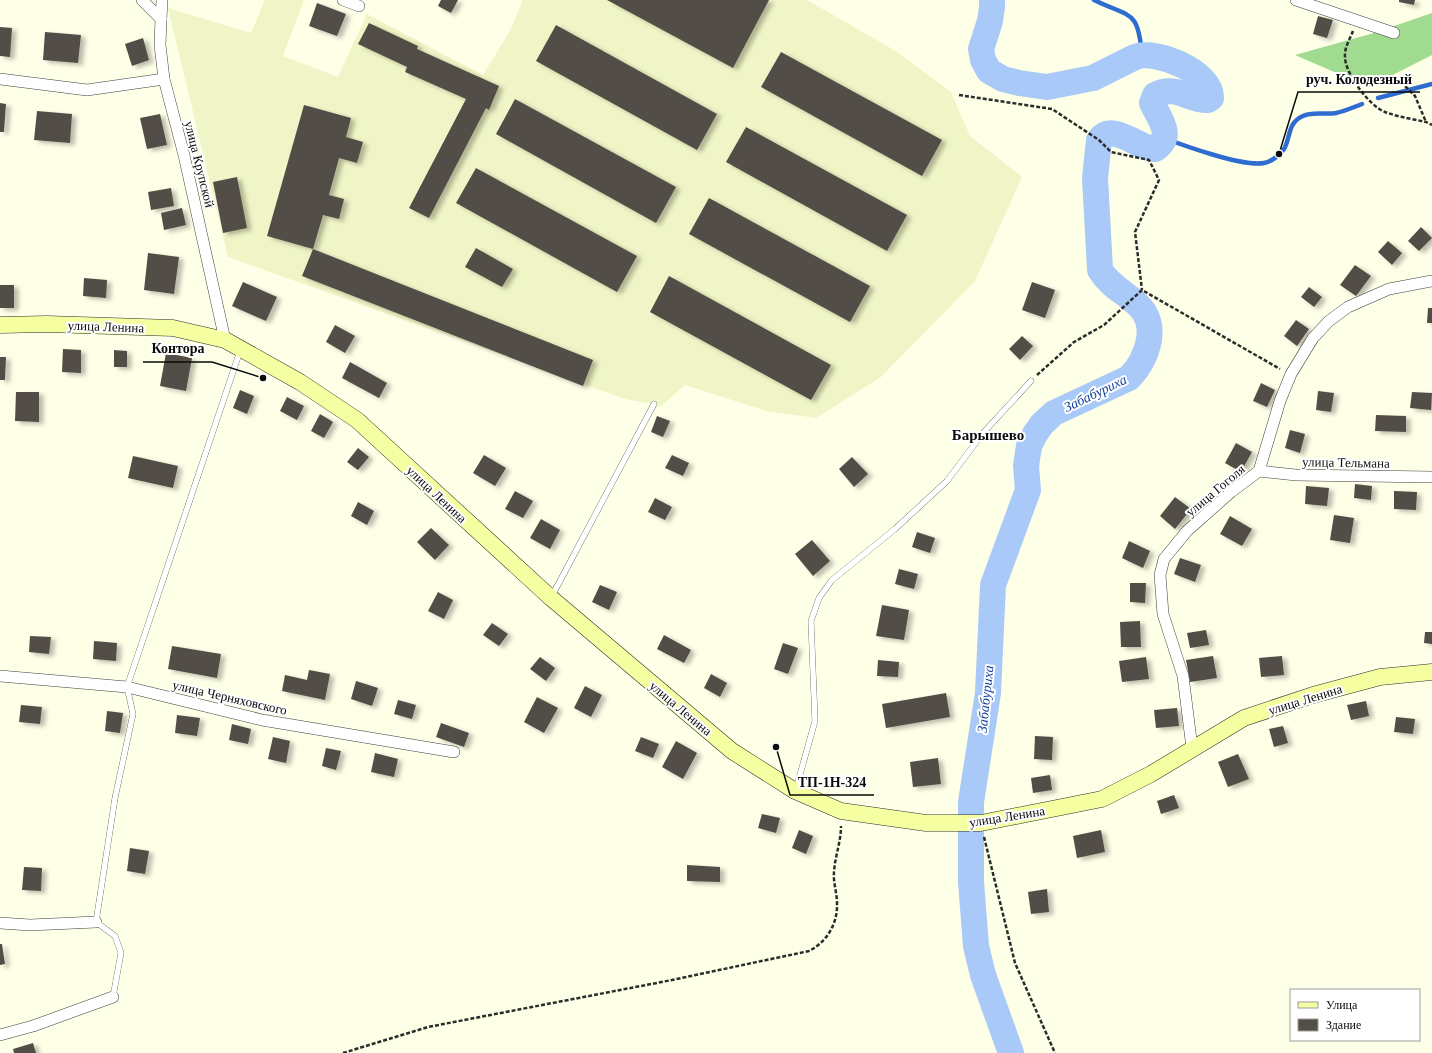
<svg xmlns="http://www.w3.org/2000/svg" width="1432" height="1053" viewBox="0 0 1432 1053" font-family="Georgia,serif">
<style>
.farmland{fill:#eff5c6}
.forest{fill:#a0db8f}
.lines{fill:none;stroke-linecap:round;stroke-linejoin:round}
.stream{stroke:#2e6cd2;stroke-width:4.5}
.river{stroke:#a9c9f8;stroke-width:26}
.building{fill:#534e46;filter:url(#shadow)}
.lane-casing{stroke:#3d3d3d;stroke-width:6}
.street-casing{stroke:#3d3d3d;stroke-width:12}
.secondary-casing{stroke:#2c2c2c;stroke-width:17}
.path{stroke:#2c2c2c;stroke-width:2.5;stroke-dasharray:4 2;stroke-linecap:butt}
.lane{stroke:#fff;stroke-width:5.5}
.street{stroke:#fff;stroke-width:11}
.secondary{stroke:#f5ffa2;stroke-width:16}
.labels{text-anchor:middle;stroke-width:4;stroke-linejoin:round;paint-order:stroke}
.street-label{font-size:13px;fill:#0a0a0a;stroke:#fff}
.water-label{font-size:14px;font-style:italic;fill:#10419f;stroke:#fff}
.quarter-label{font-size:15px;font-weight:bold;fill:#0a0a0a;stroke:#fff}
.leader{fill:none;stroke:#0a0a0a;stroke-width:1.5}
.callout-dot{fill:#0a0a0a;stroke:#fff;stroke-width:1.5}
.callout-label{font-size:14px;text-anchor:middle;font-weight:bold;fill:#0a0a0a;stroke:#fff;stroke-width:4;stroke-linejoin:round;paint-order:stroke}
</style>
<defs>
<filter id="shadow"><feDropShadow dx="4.5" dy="2.5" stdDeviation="2" flood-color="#0004"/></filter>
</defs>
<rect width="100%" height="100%" fill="#feffe7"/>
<polygon class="farmland" points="265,0 304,0 283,56 338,77 367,14 483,75 511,29 523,0 807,0 894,50 951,92 970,136 1022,177 975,281 881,377 816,418 766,411 685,385 660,407 654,404 625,399 228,257 168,8 251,33"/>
<polygon class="forest" points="1432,13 1432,55 1369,87 1295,55 1374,33"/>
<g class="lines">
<g class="stream">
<path d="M1094 0C1131 18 1138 9 1142 55"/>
<polyline points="1378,98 1432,84"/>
<path d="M1164 138C1185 146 1243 167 1264 163 1271 162 1280 155 1284 149 1291 137 1287 123 1303 116 1313 111 1325 115 1336 113 1345 111 1354 107 1362 104"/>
</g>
<path class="river" d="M992 0V7L990 21 981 49 983 60 989 71 1003 79 1019 83 1047 87 1093 78 1135 57C1156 49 1212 72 1211 98L1208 100C1189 101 1176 84 1155 95L1152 103C1159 118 1175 136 1155 149 1139 149 1112 121 1099 140L1095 178 1100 270C1117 298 1155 300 1149 340 1146 355 1140 367 1129 378L1054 413 1042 424 1035 434 1029 446 1026 466 1028 490 993 585 988 693 971 802V882L976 946 983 975 1011 1053"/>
</g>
<g class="building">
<polygon points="441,0 458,0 451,13 438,6"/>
<polygon points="607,0 769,0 733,68"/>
<polygon points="1399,0 1415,0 1414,5 1399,2"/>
<polygon points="317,3 346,14 337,36 309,26"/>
<polygon points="1318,16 1333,20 1327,38 1313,34"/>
<polygon points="369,23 418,46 417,49 499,86 489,110 486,108 429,218 409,208 466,99 405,72 407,67 358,44"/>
<polygon points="556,25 717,114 697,150 536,61"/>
<polygon points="0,27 12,28 10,57 0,56"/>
<polygon points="45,32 81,35 78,63 43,60"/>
<polygon points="143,38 149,60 132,66 125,44"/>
<polygon points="781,52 942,140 922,176 761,87"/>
<polygon points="515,99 676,187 656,223 496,134"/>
<polygon points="0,103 6,104 4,132 0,132"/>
<polygon points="304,105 351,118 346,137 363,142 357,163 339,158 329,195 344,199 339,219 323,215 313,249 267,236"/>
<polygon points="37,111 72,114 70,143 34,140"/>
<polygon points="160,114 167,145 147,149 140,118"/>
<polygon points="746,127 907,215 887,251 726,162"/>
<polygon points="476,168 637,256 617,292 456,203"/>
<polygon points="237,177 247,228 223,233 213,182"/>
<polygon points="171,188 174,206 151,210 148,192"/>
<polygon points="709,198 870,286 850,322 689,234"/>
<polygon points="182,208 186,225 164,230 161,213"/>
<polygon points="1421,227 1432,238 1419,251 1408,241"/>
<polygon points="1388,241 1402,253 1392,265 1378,252"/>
<polygon points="476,248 513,269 502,287 465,267"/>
<polygon points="313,249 593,360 583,386 302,276"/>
<polygon points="148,253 179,257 174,294 144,290"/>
<polygon points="1355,265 1371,276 1356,296 1340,285"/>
<polygon points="669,276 831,365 811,400 650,312"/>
<polygon points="84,278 107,280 106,298 83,296"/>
<polygon points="243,282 277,297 266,321 232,306"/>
<polygon points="1032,282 1055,290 1045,318 1022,310"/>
<rect x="0" y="285" width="14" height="23"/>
<polygon points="1309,287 1322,297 1314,307 1301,297"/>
<polygon points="1428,308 1432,308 1432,323 1427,323"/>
<polygon points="1296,320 1309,329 1297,346 1284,336"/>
<polygon points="335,325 355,336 345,353 326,342"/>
<polygon points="1022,336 1033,346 1020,360 1009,349"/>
<polygon points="63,349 81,350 81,373 62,372"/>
<polygon points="114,350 127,351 127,367 114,367"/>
<polygon points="166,353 192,358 186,391 160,386"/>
<polygon points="0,357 6,357 5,380 0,380"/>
<polygon points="350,362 387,383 379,398 342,378"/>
<polygon points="1261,383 1275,390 1267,407 1253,401"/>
<polygon points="240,390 254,396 247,414 233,408"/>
<polygon points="1318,391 1334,393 1331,412 1316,410"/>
<polygon points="16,392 39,392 39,422 15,421"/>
<polygon points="1412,392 1432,393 1431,410 1410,408"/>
<polygon points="287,397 304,406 297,420 280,411"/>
<polygon points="320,414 333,422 324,438 311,431"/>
<polygon points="1376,415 1406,416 1406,432 1375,431"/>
<polygon points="657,416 670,421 663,437 651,432"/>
<polygon points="1290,430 1305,434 1300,453 1285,448"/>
<polygon points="1236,443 1252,452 1241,472 1225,463"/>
<polygon points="358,448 369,457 358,470 347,462"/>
<polygon points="484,455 506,468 495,486 473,473"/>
<polygon points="672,455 689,463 683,476 665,468"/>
<polygon points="133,456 178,466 173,488 128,478"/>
<polygon points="852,457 868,474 854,487 839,469"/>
<polygon points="1355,484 1372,486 1371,500 1354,498"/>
<polygon points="1306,486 1329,488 1327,506 1305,504"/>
<polygon points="515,491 533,501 523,518 505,509"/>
<polygon points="1394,491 1417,492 1416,510 1394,509"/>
<polygon points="1175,497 1191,509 1175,529 1160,516"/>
<polygon points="655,498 672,507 665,520 648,512"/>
<polygon points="358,502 374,511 367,525 351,516"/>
<polygon points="1334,515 1354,518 1350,543 1330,540"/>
<polygon points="1230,516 1252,529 1242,546 1220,534"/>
<polygon points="541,519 560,530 550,549 530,538"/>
<polygon points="431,528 449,545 435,560 417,542"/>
<polygon points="917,532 935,538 930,553 912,547"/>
<polygon points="812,540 830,561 813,576 795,554"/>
<polygon points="1129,541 1150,551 1143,568 1122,558"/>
<polygon points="1180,558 1201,565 1195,582 1174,574"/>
<polygon points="899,569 918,574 914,589 895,584"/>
<polygon points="1130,583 1146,583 1145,603 1130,602"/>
<polygon points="600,585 617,592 609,610 592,602"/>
<polygon points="438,592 453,600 444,619 428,611"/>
<polygon points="882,605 909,610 904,640 876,636"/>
<polygon points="1140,621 1141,647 1121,647 1120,622"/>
<polygon points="492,623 508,634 499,646 483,635"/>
<polygon points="1206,630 1209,645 1190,648 1187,633"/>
<polygon points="1425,632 1432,632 1432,644 1424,643"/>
<polygon points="664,635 691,650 684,663 657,649"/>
<polygon points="30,636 51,637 49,654 29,652"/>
<polygon points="94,641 117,643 116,661 93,659"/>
<polygon points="783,643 798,648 788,674 774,669"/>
<polygon points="172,646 221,654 217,678 168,669"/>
<polygon points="1213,656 1217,678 1190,682 1186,660"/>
<polygon points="1282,656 1284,675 1261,677 1259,658"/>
<polygon points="540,657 555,668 546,681 530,669"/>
<polygon points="1146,657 1149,679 1122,682 1119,661"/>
<polygon points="878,660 899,662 898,677 877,676"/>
<polygon points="309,670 330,674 325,700 282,691 285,675 307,680"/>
<polygon points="711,674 727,683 720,697 704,688"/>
<polygon points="356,681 378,688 372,706 351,699"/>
<polygon points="585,686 602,695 591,717 574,708"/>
<polygon points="946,693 950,717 886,728 882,704"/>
<polygon points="537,697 558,708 544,733 524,722"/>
<polygon points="398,700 416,705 412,719 394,714"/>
<polygon points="1366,701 1369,716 1351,720 1347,705"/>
<polygon points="21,705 42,707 40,724 19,722"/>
<polygon points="1177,708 1179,726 1156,728 1154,710"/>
<polygon points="107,711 123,713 120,733 105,731"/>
<polygon points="177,715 200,718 197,736 175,733"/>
<polygon points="1396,717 1415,719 1413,734 1394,732"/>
<polygon points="441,723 469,733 464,747 436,737"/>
<polygon points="232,724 251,729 248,744 229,740"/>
<polygon points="1283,726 1288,743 1274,747 1269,729"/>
<polygon points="1035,736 1053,737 1052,760 1034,759"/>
<polygon points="273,737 290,741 286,763 268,759"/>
<polygon points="641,737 659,744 653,758 635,751"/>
<polygon points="676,741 697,753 683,779 662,767"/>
<polygon points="326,748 341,751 336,770 322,766"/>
<polygon points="375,753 398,759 394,777 371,772"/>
<polygon points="1238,754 1249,779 1228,787 1218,762"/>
<polygon points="938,758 941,784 913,787 910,762"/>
<polygon points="1050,775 1052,790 1033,793 1031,778"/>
<polygon points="1174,795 1179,808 1161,814 1157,801"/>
<polygon points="762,814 780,818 776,833 758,828"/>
<polygon points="799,830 813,836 806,854 792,848"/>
<polygon points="1101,830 1105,852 1077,858 1073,836"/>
<polygon points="130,848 149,851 145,874 127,871"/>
<polygon points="687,865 720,867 720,882 687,881"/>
<polygon points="24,867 42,868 41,891 22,890"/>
<polygon points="1047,889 1049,912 1031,914 1028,892"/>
<polygon points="0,944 2,944 5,964 0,965"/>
<polygon points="33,1043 36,1053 14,1053 13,1049"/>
</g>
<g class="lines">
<g class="lane-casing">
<g id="lane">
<polyline points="552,596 654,404"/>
<polyline points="796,789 815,721 811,621 819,598 832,580 895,529 947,481 983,433 1031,381"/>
<polyline points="113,997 121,953 115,936 96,922 115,798 133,714 127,687 240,351"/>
</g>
</g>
<g class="street-casing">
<g id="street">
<polyline points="142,0 161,19 160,45 164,79 184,155 225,340"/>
<polyline points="343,0 359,6"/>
<polyline points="1296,0 1394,33"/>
<polyline points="161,19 162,0"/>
<polyline points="0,79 87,90 164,79"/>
<polyline points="1259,471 1296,475 1432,477"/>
<polyline points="0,676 127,687 262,720 454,752"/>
<polyline points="1192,748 1183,676 1163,614 1160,575 1164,559 1187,531 1231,492 1259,471 1280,401 1291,374 1313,338 1329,321 1348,307 1389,289 1432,281"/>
<polyline points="0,923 30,925 96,922"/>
<polyline points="0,1035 33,1026 113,997"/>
</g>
</g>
<g class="secondary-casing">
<polyline id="secondary" points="0,325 47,324 173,328 225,340 300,382 357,420 551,598 732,751 795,791 841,811 926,823 981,823 1102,799 1151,774 1244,718 1313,695 1380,677 1432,672"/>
</g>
<g class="path">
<path d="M1353 31C1350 39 1344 48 1345 57 1345 73 1369 106 1385 112 1398 117 1413 119 1426 122L1432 125"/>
<polyline points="1401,82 1415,96 1426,122"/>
<polyline points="959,95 1052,109 1099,140 1111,152 1149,160 1159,180 1135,232 1142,290"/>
<polyline points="1037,375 1074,342 1104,325 1142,290 1280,369"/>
<polyline points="984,837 1015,963 1055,1053"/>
<path d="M343 1053 428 1027 672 980 809 951C827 942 838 923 837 903 837 893 833 882 834 872 835 856 841 842 841 826"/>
</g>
<use href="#lane" class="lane"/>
<use href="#street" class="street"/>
<use href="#secondary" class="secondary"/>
</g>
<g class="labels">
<g class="street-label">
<text transform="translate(200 164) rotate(76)" y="5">улица Крупской</text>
<text transform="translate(106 326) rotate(2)" y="5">улица Ленина</text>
<text transform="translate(1346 462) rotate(1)" y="5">улица Тельмана</text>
<text transform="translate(1215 490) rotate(-40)" y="5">улица Гоголя</text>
<text transform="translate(437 494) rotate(43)" y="5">улица Ленина</text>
<text transform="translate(230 697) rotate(13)" y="5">улица Черняховского</text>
<text transform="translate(1305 699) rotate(-17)" y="5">улица Ленина</text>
<text transform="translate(681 708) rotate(40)" y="5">улица Ленина</text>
<text transform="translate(1007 816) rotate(-9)" y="5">улица Ленина</text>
</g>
<g class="water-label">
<text transform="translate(1095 393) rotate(-26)" y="5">Забабуриха</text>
<text transform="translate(985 699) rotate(-84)" y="5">Забабуриха</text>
</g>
<g class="quarter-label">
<text x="988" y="440">Барышево</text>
</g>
</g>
<path class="leader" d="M1279 154L1298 92H1420M263 378L212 362H143M776 747L790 795H874"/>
<g class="callout-dot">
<circle cx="1279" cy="154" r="4"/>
<circle cx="263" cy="378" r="4"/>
<circle cx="776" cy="747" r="4"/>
</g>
<g class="callout-label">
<text x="1359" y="84">руч. Колодезный</text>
<text x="178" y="353">Контора</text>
<text x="832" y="787">ТП-1Н-324</text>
</g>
<rect x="1290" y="989" width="130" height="52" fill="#ffffff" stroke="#9d9d9d"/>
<rect x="1298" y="1002" width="20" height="6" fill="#f5ffa2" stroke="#9d9d9d"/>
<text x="1326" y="1009" font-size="12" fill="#0a0a0a">Улица</text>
<rect x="1298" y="1019" width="20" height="12" fill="#534e46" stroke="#9d9d9d"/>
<text x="1326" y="1029" font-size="12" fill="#0a0a0a">Здание</text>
</svg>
